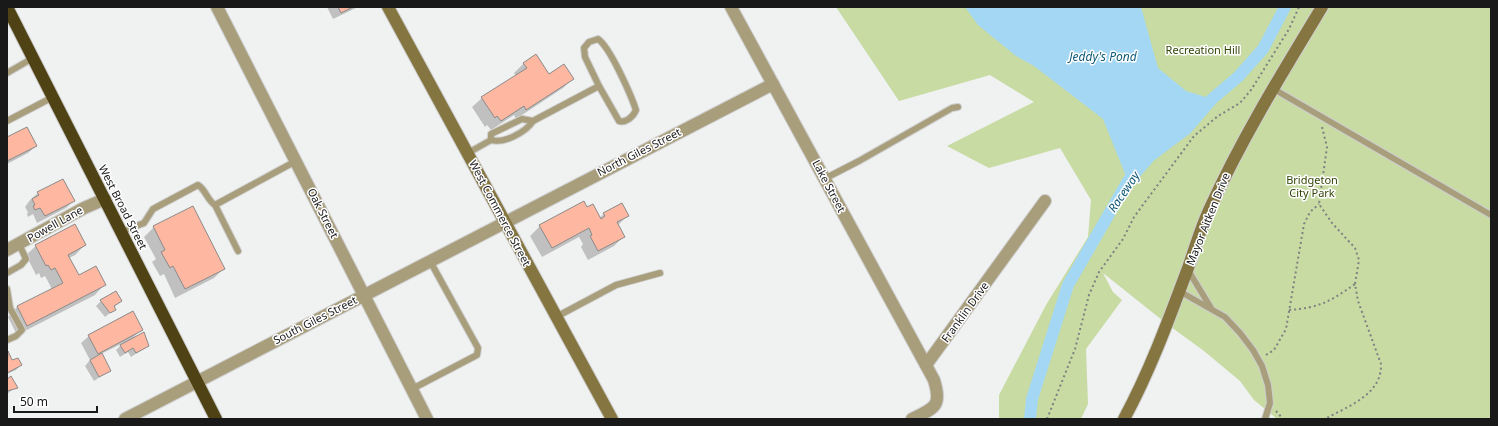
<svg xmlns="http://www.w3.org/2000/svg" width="1498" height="426" viewBox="0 0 1498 426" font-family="'Noto Sans',sans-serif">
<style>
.green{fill:#c7dba3}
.water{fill:#a4d7f3}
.shadow{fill:#0003}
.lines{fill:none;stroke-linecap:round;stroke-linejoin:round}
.canal{stroke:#a4d7f3;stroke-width:12}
.building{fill:#feb8a2;stroke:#8b8a89}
.lane-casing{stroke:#cecece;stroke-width:8}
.street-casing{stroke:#cecece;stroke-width:14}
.secondary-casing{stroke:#cecece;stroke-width:14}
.highway-casing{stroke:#cecece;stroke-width:14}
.path{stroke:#808181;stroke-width:2;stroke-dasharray:2 3;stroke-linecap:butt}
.lane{stroke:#a89e7b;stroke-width:6}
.street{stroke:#a89e7b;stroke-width:12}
.secondary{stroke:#857641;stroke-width:12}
.highway{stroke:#4f4214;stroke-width:12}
.labels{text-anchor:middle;stroke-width:3;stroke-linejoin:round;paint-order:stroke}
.park-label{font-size:11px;fill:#334407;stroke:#fff}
.street-label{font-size:11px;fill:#191919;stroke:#fff}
.water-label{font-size:12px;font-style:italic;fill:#0e5877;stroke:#fff}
</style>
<rect width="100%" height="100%" fill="#f0f1f1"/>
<polygon class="green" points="836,7 1491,7 1491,419 1277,419 1254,400 1240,381 1204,351 1167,324 1103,273 1113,292 1122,300 1086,349 1088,404 1081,419 999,419 999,395 1046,305 1088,237 1091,200 1060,148 989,168 947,146 1034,102 990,75 899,101"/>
<polygon class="water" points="965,7 1141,7 1158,68 1186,91 1212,99 1186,129 1150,156 1128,181 1103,119 1034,66 1016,56 978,25"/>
<g class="shadow">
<polygon points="327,7 358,7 333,19"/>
<polygon points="524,63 548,75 572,79 563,88 516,119 514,115 491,130 487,125 485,127 472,107 482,98 516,76 514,73"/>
<polygon points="7,138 36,146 28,153 7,164"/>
<polygon points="63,180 73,201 66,208 37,223 33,214 28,217 27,214 28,212 25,207 30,200 38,193"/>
<polygon points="587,209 599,218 604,214 628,215 618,225 623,237 614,246 588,260 581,247 583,244 579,237 542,257 530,236 540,226"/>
<polygon points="154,227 224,268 214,278 175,298 164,274 160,276 152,262 156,259 144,237"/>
<polygon points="85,245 75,255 69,258 78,276 104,285 95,295 17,335 8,317 17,307 52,289 45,276 41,278 39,273 36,275 26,255 36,246"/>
<polygon points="101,301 121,301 114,307 115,309 105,317 96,306"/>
<polygon points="141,329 132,339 148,346 131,357 128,352 120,357 116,350 123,343 101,354 110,370 94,381 85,366 90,360 81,343 89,336"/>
<polygon points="7,353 12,362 21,365 16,370 7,374"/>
<polygon points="7,379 16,387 7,394"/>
</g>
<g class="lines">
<polyline class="canal" points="1030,419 1032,399 1068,285 1128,181 1150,156 1186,129 1212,99 1238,77 1263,49 1285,7"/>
</g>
<g class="building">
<polygon points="338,7 353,7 341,13"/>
<polygon points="536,54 549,74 564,64 574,79 526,110 524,106 501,121 497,116 495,118 481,97 527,68 523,63"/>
<polygon points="27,127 37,146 7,161 7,137"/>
<polygon points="63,179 75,201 45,216 40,208 35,210 33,206 35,205 32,199 39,195 37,192"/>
<polygon points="584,201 587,207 593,204 601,219 605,216 603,213 622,203 629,216 617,222 625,237 598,251 590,236 592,235 589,228 552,248 539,225"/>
<polygon points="193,206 225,269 185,289 173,266 170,268 161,252 165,250 153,226"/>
<polygon points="75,224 86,245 68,255 79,275 96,266 106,285 27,326 17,306 63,283 55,268 51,270 48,265 46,266 35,245"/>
<polygon points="116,291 122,301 114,306 116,310 110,313 100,300"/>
<polygon points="133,311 143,330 98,354 88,335"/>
<polygon points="144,332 149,346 136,353 133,348 125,353 120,345"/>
<polygon points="8,351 12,360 18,358 22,365 7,373"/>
<polygon points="102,353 111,371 99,377 90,360"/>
<polygon points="11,376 18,388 7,391 7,379"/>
</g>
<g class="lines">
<g class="lane-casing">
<g id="lane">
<polyline points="7,73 33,58"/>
<polyline points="1272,88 1491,215"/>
<polyline points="7,121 53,97"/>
<path d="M533 121 599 86 619 121C626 123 633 117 636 110 631 95 610 47 598 39L589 42 584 48 585 57 599 86"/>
<path d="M468 153 491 140C504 144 526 132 533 121L522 119 491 134V140"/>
<polyline points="824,179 859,161 952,108 958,107"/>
<polyline points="215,205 238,251"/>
<path d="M121 232 144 223 153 209 198 185C206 190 207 200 215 205L296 161"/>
<polyline points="1188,270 1211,308"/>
<polyline points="7,273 21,265 26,259 19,244"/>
<polyline points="7,289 10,308 22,330 16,336 7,340"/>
<polyline points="1179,291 1225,317 1240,333 1253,350 1262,366 1268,385 1270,403 1265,419"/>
<polyline points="556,317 616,285 660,273"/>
<polyline points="412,389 477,355 478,348 430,261"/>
</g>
</g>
<g class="street-casing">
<g id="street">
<polyline points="217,7 427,419"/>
<path d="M731 7 934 380C942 406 935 408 912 419"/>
<polyline points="7,250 84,208 105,199"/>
<polyline points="926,365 1045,201"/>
<polyline points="125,419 773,84"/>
</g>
</g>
<g class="secondary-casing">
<g id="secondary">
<polyline points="388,7 612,419"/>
<path d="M1124 419C1150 371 1169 319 1188 268 1195 248 1201 227 1210 208 1242 138 1282 73 1322 7"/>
</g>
</g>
<g class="highway-casing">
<polyline id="highway" points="7,7 216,419"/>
</g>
<g class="path">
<path d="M1322 127 1327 147 1319 204 1332 223 1355 248 1359 260 1355 284 1358 301 1381 364C1382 395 1348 406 1325 419"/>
<path d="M1289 310C1319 308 1331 301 1355 284"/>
<polyline points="1266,355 1274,350 1286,329 1304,224 1310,212 1319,204"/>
<polyline points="1276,411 1283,419"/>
<polyline points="1047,419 1075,349 1089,295 1099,272 1123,239 1134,217 1194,136 1218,116 1240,103 1251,90 1289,29 1299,7"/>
</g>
<use href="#lane" class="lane"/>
<use href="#street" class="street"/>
<use href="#secondary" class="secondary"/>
<use href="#highway" class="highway"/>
</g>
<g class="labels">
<g class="park-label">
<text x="1203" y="54">Recreation Hill</text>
<text x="1312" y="184">Bridgeton<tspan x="1312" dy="13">City Park</tspan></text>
</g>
<g class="street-label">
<text transform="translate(639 152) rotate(-27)" y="4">North Giles Street</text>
<text transform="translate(829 186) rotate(62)" y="4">Lake Street</text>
<text transform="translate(123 207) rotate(63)" y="4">West Broad Street</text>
<text transform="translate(323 213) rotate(63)" y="4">Oak Street</text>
<text transform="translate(500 213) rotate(62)" y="4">West Commerce Street</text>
<text transform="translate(1208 219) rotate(-68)" y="4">Mayor Aitken Drive</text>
<text transform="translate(55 224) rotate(-29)" y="4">Powell Lane</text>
<text transform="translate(965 312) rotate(-54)" y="4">Franklin Drive</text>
<text transform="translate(315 320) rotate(-27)" y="4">South Giles Street</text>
</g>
<g class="water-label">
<text x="1103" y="61">Jeddy's Pond</text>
<text transform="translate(1124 192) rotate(-56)" y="4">Raceway</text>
</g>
</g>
<rect width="1498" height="426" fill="none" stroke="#191919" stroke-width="16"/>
<path d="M14 406v6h83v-6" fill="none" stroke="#191919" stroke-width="2"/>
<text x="20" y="406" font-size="12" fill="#191919" stroke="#ffffff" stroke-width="3" paint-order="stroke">50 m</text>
</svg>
